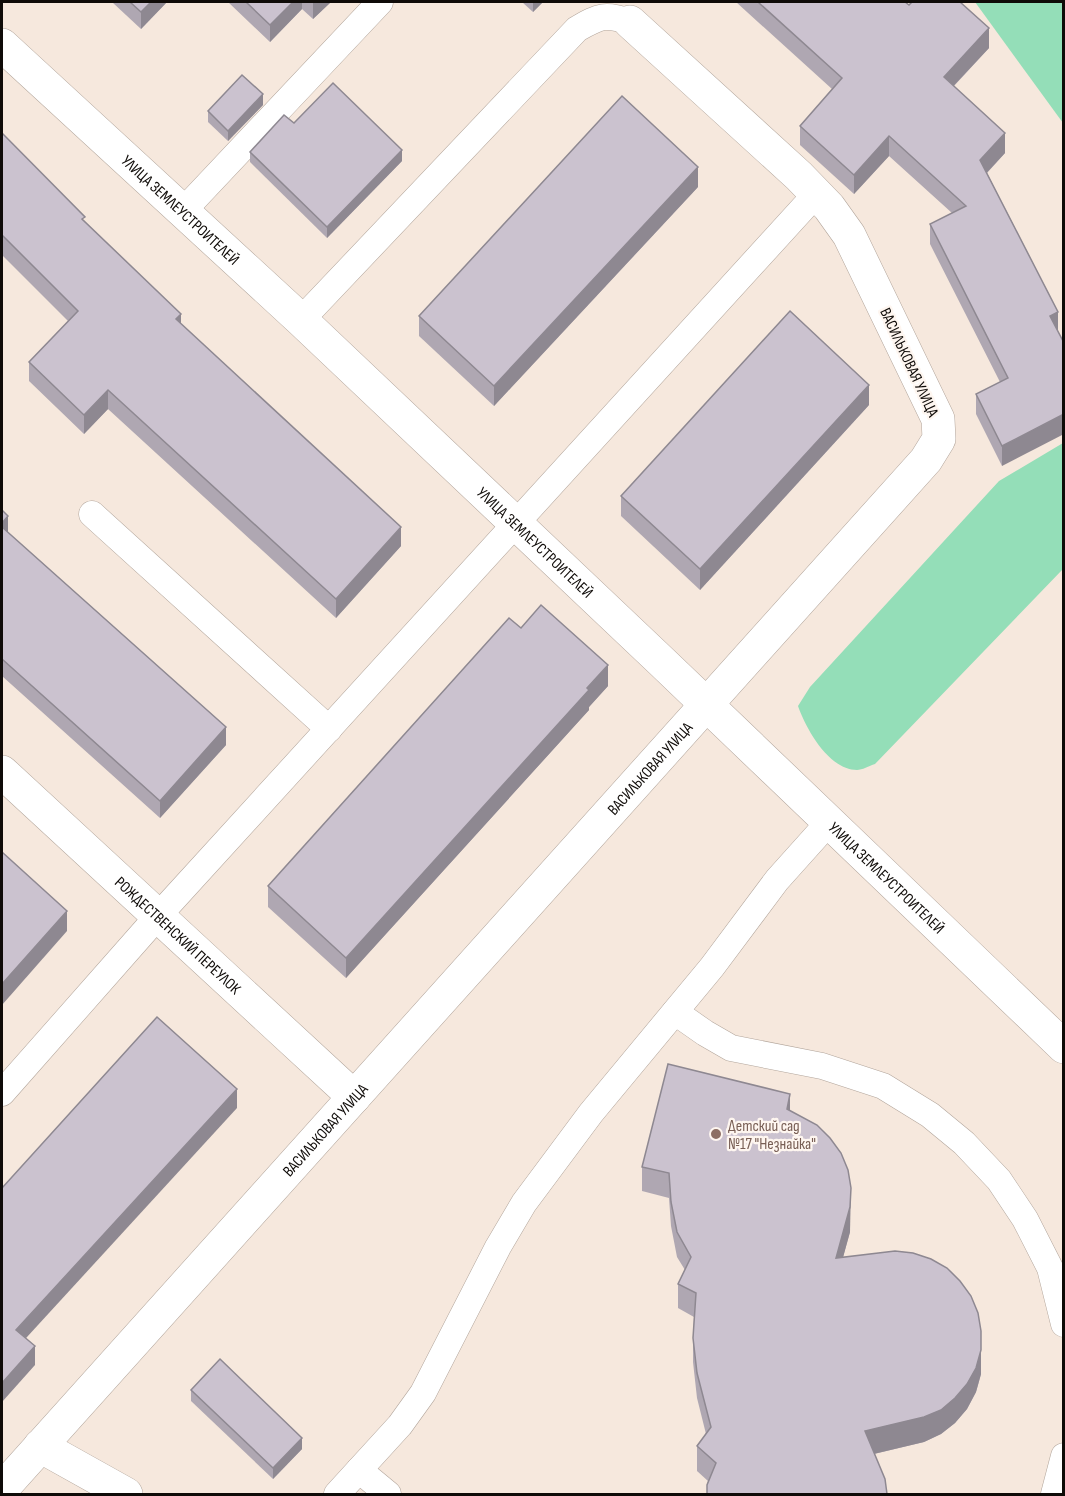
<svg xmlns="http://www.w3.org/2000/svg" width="1065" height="1496" viewBox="0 0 1065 1496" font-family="'Sofia Sans Condensed',sans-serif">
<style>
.green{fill:#94deb8}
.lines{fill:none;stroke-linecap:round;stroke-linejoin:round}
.service-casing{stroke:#b2a59b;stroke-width:27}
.minor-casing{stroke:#b2a59b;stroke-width:34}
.service{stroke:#fff;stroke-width:26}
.minor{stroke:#fff;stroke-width:33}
.wall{fill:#afa7b2}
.shaded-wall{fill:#8e8891}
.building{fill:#cbc2cf;stroke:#8e8891;stroke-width:1.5}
.education-dot{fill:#8d6e63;stroke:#fef6f0;stroke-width:2}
.labels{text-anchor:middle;stroke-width:4.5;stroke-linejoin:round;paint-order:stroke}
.street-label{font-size:16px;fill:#0f0b08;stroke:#fef6f0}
.education-label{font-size:16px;fill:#785e54;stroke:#fef6f0;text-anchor:start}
</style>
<rect width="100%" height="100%" fill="#f6e8dd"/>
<g class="green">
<polygon points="975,2 1063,2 1063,123"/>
<path d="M1063 443V569L875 764C869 766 862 770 857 770 829 770 806 729 798 706L810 687 999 481Z"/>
</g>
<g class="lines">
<g class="service-casing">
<g id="service">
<polyline points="183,211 380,2"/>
<path d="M301 320 577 29C600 16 605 13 630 22"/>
<polyline points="92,514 329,729"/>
<polyline points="675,1012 705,1033 731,1048 822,1066 883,1086 930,1115 964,1143 999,1180 1025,1219 1050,1268 1064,1324"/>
<polyline points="2,1093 158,916 816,194"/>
<polyline points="359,1470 388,1494"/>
<polyline points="337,1494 400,1425 423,1393 498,1247 524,1203 591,1113 712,967 777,880 829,822"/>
<polyline points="1054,1494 1064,1456"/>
</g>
</g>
<g class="minor-casing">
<g id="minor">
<path id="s1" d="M2 45 301 320 661 661 1064 1047"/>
<path id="s2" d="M2 772 354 1097"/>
<polyline points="40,1446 126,1494"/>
<path id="s3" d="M2 1489 926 460 939 439 938 419 849 235 829 207 799 176 630 22"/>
</g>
</g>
<use href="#service" class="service"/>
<use href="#minor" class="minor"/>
</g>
<g class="wall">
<polygon points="112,2 167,2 141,29"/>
<polygon points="228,2 331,2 313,19 302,9 270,42"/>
<polygon points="522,2 543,2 533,12"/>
<polygon points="736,2 905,2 909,5 989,48 954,86 1005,153 987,173 1058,312 1002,466 976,414 976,394 1000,382 930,244 930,224 952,213 889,156 854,194 800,145 800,126 832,89"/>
<polygon points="263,105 228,141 208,122 208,111"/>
<polygon points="294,123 402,161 327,238 250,162 250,152"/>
<polygon points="2,133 181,324 401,546 336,618 108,409 84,434 29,381 29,362 68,321 2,255"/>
<polygon points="698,187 494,406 419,336 419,316"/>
<polygon points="869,405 700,590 621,516 621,496"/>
<polygon points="2,510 8,533 226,745 160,818 2,676"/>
<polygon points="521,628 608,686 589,707 589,710 346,978 268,907 268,886"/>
<polygon points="790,1110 850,1232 843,1257 981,1374 976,1392 967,1409 955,1423 941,1434 924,1442 874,1454 887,1494 707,1494 707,1485 708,1481 697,1471 697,1446 706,1434 697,1398 693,1362 693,1338 694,1317 678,1308 678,1284 685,1270 677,1257 671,1226 669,1198 642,1191 642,1167"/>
<polygon points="191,1390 302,1449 273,1479 191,1401"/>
</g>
<g class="shaded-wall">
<polygon points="151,2 167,2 141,29 141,12"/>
<polygon points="293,2 302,2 302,9 270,42 270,25"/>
<polygon points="313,2 331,2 313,19"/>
<polygon points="533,2 543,2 533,12"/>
<polygon points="989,28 989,48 944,96 944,77"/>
<polygon points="263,94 263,105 228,141 228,131"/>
<polygon points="1005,133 1005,153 980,180 980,160"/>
<polygon points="889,136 889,156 854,194 854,175"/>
<polygon points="402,150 402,161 327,238 327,227"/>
<polygon points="698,167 698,187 494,406 494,386"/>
<polygon points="1058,312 1058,332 1050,316"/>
<polygon points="181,314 181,333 176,319"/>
<polygon points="869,385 869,405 700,590 700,569"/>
<polygon points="108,390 108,409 84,434 84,415"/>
<polygon points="1064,414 1064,434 1002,466 1002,446"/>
<polygon points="8,516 8,534 2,541 2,523"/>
<polygon points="401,527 401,546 336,618 336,599"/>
<polygon points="608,665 608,686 589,707 589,710 346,978 346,958"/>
<polygon points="226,727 226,745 160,818 160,801"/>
<polygon points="67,911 67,931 2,1005 2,984"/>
<polygon points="237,1089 237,1108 16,1349 16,1330"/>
<polygon points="790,1094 790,1119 787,1109"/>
<polygon points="851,1188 850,1232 836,1283 836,1258"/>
<polygon points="981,1331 981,1374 976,1392 967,1409 955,1423 941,1434 924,1442 865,1456 865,1431"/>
<polygon points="35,1346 35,1365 2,1402 2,1383"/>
<polygon points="302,1438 302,1449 273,1479 273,1468"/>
</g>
<g class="building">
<polygon points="130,2 151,2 141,12"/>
<polygon points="246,2 293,2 270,25"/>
<polygon points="758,2 905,2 909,5 912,2 960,2 989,28 944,77 1005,133 980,160 1058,312 1050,316 1064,343 1064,414 1002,446 976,394 1008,378 930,224 966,206 889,136 854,175 800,126 842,78"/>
<polygon points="242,75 263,94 228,131 208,111"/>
<polygon points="333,83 402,150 327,227 250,152 284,115 294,123"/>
<polygon points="622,96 698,167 494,386 419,316"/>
<polygon points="2,133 85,217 82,219 181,314 176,319 401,527 336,599 108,390 84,415 29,362 78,311 2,235"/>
<polygon points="790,311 869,385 700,569 621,496"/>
<polygon points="2,510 8,516 2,523"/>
<polygon points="2,527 226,727 160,801 2,659"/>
<polygon points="541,605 608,665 587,688 589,690 346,958 268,886 509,618 521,628"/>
<polygon points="2,852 67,911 2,984"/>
<polygon points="157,1017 237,1089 16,1330 35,1346 2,1383 2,1188"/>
<polygon points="668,1064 790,1094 787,1109 817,1125 830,1138 841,1153 848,1170 851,1188 850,1207 836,1258 895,1251 913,1253 931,1259 947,1268 960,1281 971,1296 978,1313 981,1331 981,1350 976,1368 967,1384 955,1398 941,1410 924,1417 865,1431 885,1479 887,1494 707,1494 707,1485 716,1463 697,1446 711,1427 697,1373 693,1338 696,1293 678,1284 691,1257 677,1232 671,1202 669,1173 642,1167"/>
<polygon points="220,1359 302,1438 273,1468 191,1390"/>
</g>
<circle class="education-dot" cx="716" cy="1134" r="6"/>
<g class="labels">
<g class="street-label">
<text dy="6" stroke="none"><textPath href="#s1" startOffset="243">УЛИЦА ЗЕМЛЕУСТРОИТЕЛЕЙ</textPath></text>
<text transform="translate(910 362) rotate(65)" y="6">ВАСИЛЬКОВАЯ УЛИЦА</text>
<text dy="6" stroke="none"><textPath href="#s1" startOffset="729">УЛИЦА ЗЕМЛЕУСТРОИТЕЛЕЙ</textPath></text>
<text dy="6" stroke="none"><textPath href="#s3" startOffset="969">ВАСИЛЬКОВАЯ УЛИЦА</textPath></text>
<text dy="6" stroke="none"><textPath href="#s1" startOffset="1215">УЛИЦА ЗЕМЛЕУСТРОИТЕЛЕЙ</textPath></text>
<text dy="6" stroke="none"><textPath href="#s2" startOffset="240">РОЖДЕСТВЕНСКИЙ ПЕРЕУЛОК</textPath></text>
<text dy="6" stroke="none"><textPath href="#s3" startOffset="483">ВАСИЛЬКОВАЯ УЛИЦА</textPath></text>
</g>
<g class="education-label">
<text x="728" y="1131">Детский сад<tspan x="728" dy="18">№17 "Незнайка"</tspan></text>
</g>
</g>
<rect width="1065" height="1496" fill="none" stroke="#0f0b08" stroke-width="6"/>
</svg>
